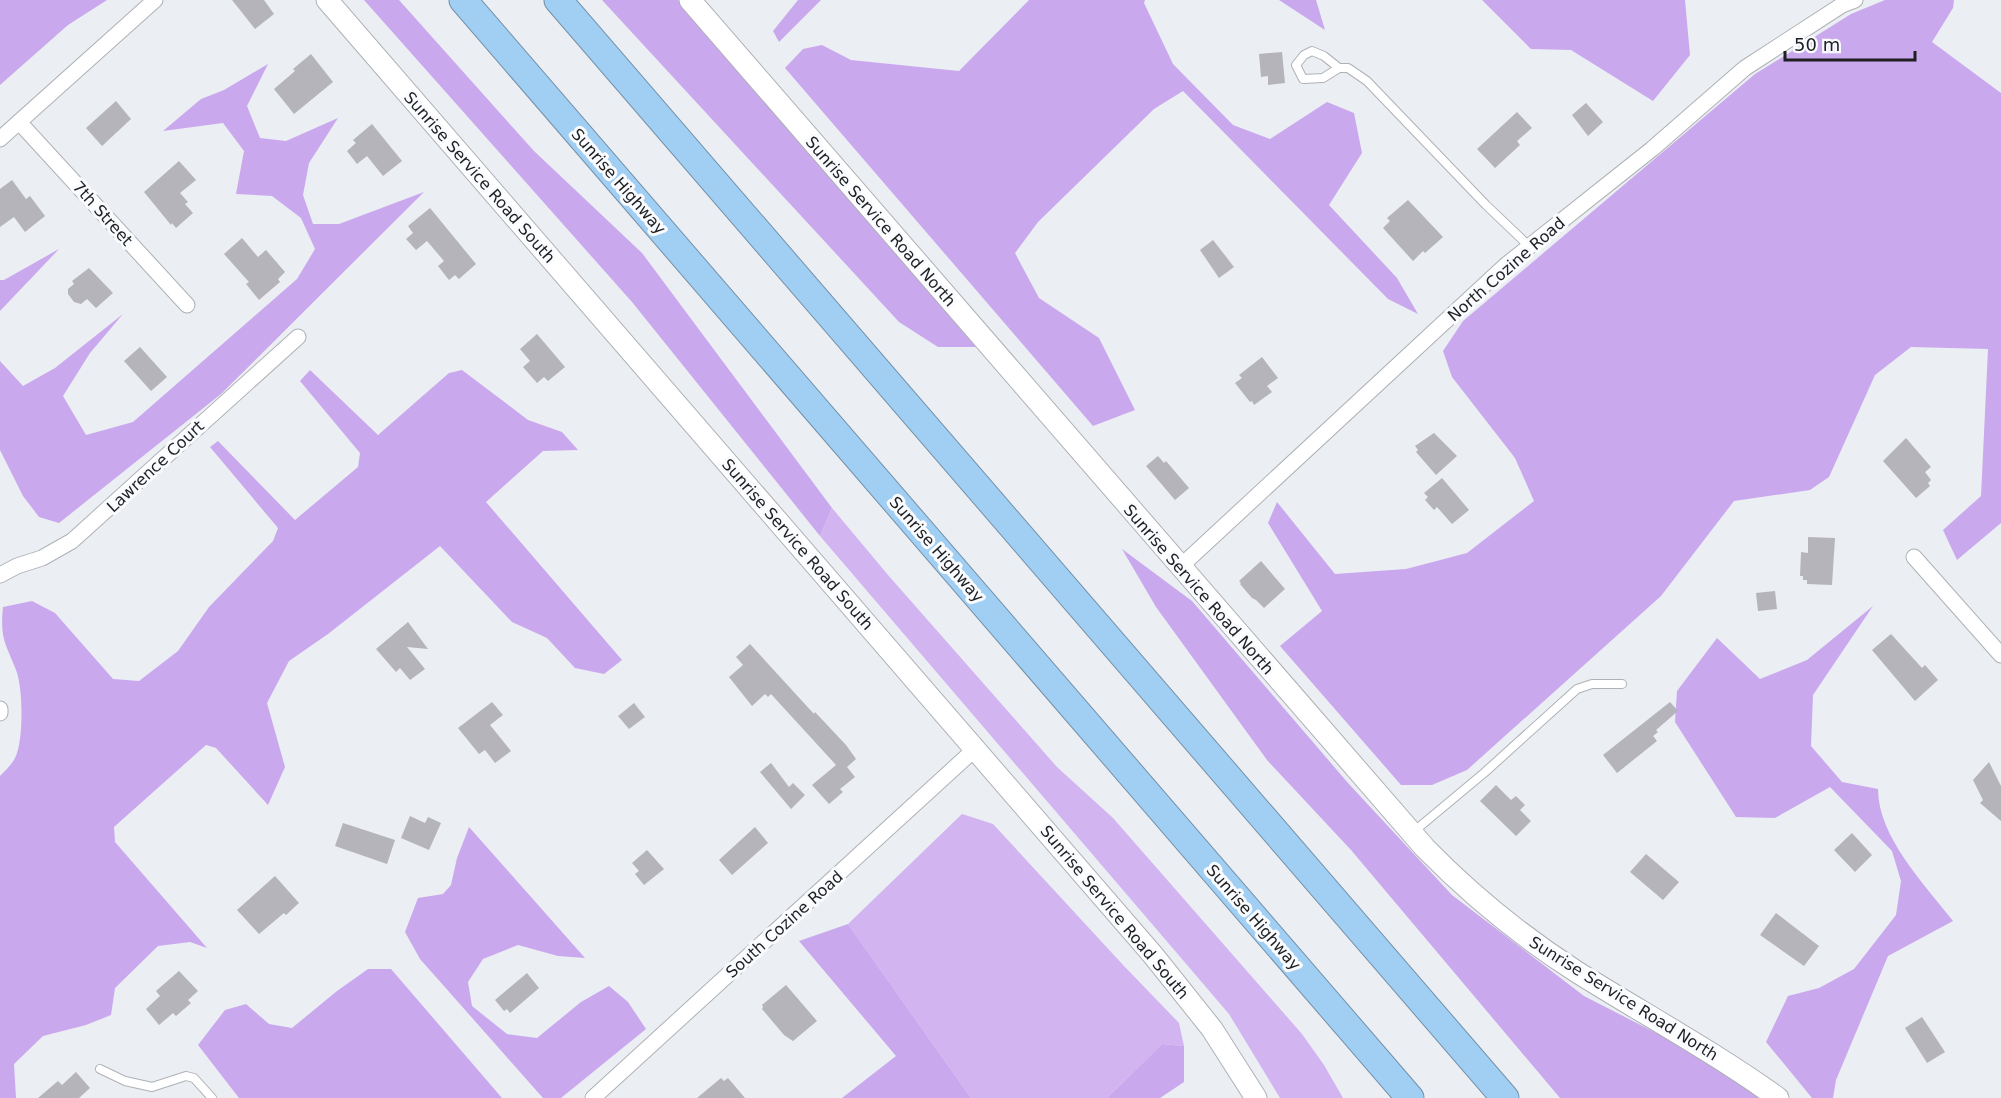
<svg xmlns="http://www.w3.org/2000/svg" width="2001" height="1098" viewBox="0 0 2001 1098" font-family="'DejaVu Sans',sans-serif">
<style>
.green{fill:#d2b4f1}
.forest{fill:#caa8ee}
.building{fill:#b4b4ba}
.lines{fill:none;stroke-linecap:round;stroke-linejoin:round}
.lane-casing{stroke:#aeb1b6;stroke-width:10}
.street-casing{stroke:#aeb1b6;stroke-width:17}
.secondary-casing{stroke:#aeb1b6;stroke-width:23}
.highway-casing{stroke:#7391a9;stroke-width:29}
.lane{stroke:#fff;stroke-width:8}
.street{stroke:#fff;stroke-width:15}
.secondary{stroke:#fff;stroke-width:21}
.highway{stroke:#a1cef3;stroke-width:27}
.labels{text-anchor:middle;stroke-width:6;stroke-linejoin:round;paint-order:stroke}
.street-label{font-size:16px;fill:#1e1f20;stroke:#f9fbfe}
</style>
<rect width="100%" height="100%" fill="#ebeef3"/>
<g class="green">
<polygon points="832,508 888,575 1057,767 1113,818 1302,1034 1324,1065 1343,1098 1280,1098 1229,1014 820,536"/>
<polygon points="962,814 993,824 1124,966 1179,1023 1184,1046 1162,1044 1107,1098 971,1098 848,924"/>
</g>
<g class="forest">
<polygon points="0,0 107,0 68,25 0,85"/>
<polygon points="364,0 399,0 534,151 642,253 832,508 820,536 632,302"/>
<polygon points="602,0 678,0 976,347 938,347 899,322"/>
<polygon points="798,0 821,0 779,42 773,31"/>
<polygon points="1029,0 1145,0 1144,3 1173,64 1233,125 1270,139 1327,102 1354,113 1362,153 1329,205 1397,278 1418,314 1388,299 1183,91 1154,109 1038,222 1015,253 1039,298 1099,338 1135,410 1093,426 785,68 803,49 822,45 851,60 959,71"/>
<polygon points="1279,0 1316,0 1325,30"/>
<polygon points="1482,0 1685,0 1690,55 1653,101 1571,50 1531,49"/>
<polygon points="1885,0 1954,0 1953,8 1932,42 2001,93 2001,523 1957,560 1943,530 1981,496 1988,349 1911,347 1875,375 1829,477 1810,490 1734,501 1661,596 1467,770 1432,785 1401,785 1280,646 1322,611 1268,523 1277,502 1335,574 1406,569 1467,553 1534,501 1515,458 1452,377 1443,351 1463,321 1755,74 1851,14"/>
<polygon points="268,64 247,106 260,138 286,141 338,118 309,163 303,195 313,224 339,224 424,192 221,394 59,523 39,517 23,496 0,450 0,361 23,386 55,368 123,314 90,353 63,396 86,435 133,422 297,279 315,249 301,218 272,196 236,194 244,151 223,123 163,131 201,99 224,90"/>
<polygon points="59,249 0,311 0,280 4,280"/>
<path d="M310 370 378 435 449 373 462 370 528 420 562 432 578 450 543 451 486 502 622 660 604 674 575 668 547 638 512 622 440 546 328 634 289 661 267 703 285 767 268 805 216 748 206 745 114 827 115 842 207 948 190 942 158 946 115 988 111 1015 86 1025 43 1036 14 1064 16 1098H0V776C5 771 12 764 15 758 24 741 23 687 16 670 5 642 0 639 3 607L32 601 55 613 113 679 139 681 178 651 209 607 273 541 278 528 210 447 218 441 295 520 358 467 360 453 300 381Z"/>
<polygon points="1122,549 1192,601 1348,783 1452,895 1584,996 1703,1057 1763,1098 1560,1098 1351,850 1267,760 1156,607"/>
<path d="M1873 606 1813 695 1811 746 1842 782 1878 789C1878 837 1925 885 1953 921L1888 956 1836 1080 1833 1098H1812L1766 1042 1788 996 1819 988 1854 969 1896 915 1901 881 1892 851 1830 787 1775 818 1736 817 1675 722 1677 691 1717 638 1760 679 1807 660Z"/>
<polygon points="469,827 585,958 558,956 518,945 483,959 468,982 472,1006 507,1034 537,1038 581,1002 609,986 628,1002 646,1029 561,1098 543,1098 420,959 405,932 418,898 443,894 451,885 457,858"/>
<polygon points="848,924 971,1098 842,1098 896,1056 799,941"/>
<polygon points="368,969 391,969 502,1098 239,1098 198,1045 225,1010 246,1004 269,1024 292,1028 337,991"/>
<polygon points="1162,1044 1184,1046 1184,1082 1160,1098 1107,1098"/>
</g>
<g class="building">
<polygon points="232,0 264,0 274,14 255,29"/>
<polygon points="1282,52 1285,83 1268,85 1268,76 1261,77 1259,54"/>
<polygon points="311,54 333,82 294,114 274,89 295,71 293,69"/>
<polygon points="116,101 131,119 102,146 86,128"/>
<polygon points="1586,103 1603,122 1588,136 1572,115"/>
<polygon points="1517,112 1532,128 1517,141 1520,145 1495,168 1477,149"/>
<polygon points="372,124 402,161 383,176 367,156 357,164 347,151 356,143 353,140"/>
<polygon points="179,161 196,180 180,193 188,202 185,204 193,213 176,228 172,223 171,225 144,192"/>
<polygon points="12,180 26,199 30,196 45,216 25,232 14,217 0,227 0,189"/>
<polygon points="1408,200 1443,237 1425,253 1423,251 1413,261 1383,228 1390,221 1387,218"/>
<polygon points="430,208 476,264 459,279 455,275 449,280 438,266 444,261 427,241 416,250 406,239 413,233 408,226"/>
<polygon points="242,238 258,257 266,250 285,272 278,279 280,282 259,300 246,284 249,282 224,254"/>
<polygon points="1213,240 1234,267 1219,278 1200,250"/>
<polygon points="89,268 113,293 96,308 87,299 81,304 74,302 68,294 68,289 74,284 72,281"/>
<polygon points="537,334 565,367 548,381 544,377 537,383 523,367 530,361 520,349"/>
<polygon points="140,347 167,377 151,391 124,361"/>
<polygon points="1262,357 1278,378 1267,386 1272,392 1254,405 1252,401 1250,402 1235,383 1242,378 1239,375"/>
<polygon points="1434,433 1457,456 1436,475 1416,452 1418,450 1415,446"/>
<polygon points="1906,438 1931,467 1925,472 1931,480 1928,483 1930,486 1916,498 1883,461"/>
<polygon points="1158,456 1164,463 1166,461 1189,488 1175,500 1146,466"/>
<polygon points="1442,478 1469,510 1452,524 1437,507 1434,510 1425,500 1428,497 1424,493"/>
<polygon points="1808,537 1835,538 1832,585 1807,584 1807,580 1803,580 1803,576 1800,576 1801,552 1808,553"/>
<polygon points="1261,561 1285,589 1264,608 1256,600 1252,598 1240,584 1241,583 1239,581"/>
<polygon points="1775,591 1777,609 1758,611 1756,593"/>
<polygon points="408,622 428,649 407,647 425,669 410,680 400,668 396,672 376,649"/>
<polygon points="1891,634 1922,668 1925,665 1938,680 1915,701 1872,650"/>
<polygon points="750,644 814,714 815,712 846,745 856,759 847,767 855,777 840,789 843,792 829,804 812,785 836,765 771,694 768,697 765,694 752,706 729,677 743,665 736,657"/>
<polygon points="492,702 503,715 490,725 511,751 495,763 485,750 479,754 458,728"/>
<polygon points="1670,702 1678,711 1656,730 1658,732 1653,736 1657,741 1617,773 1603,755"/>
<polygon points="634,703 645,717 629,729 618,716"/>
<polygon points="1989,762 2001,786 2001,821 1980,803 1983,800 1973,780"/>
<polygon points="771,763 789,787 793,783 805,795 791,809 760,772"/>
<polygon points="1496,785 1511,800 1516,796 1525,805 1520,810 1531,821 1516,836 1480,801"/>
<polygon points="410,816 425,823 428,817 441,823 429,850 401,838"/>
<polygon points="343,823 395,840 387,864 335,846"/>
<polygon points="755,827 768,843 732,875 719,860"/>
<polygon points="1852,833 1872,855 1855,872 1834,850"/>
<polygon points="647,850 664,869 644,885 635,874 639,871 632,863"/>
<polygon points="1646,854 1679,882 1663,900 1630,872"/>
<polygon points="275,876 299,903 286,915 284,913 259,934 237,910"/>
<polygon points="1776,913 1819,946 1804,966 1760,935"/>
<polygon points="179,971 198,991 188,1000 191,1003 176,1016 173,1013 159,1025 146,1009 160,996 156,991"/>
<polygon points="527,973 539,988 510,1013 507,1009 504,1011 495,1000"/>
<polygon points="786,985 817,1021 793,1041 784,1035 762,1009 763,1007 762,1005"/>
<polygon points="1922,1017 1945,1052 1927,1063 1905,1028"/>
<polygon points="76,1072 90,1088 79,1098 38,1098 58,1081 62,1085"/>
<polygon points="721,1078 724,1081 728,1078 745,1098 697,1098"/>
</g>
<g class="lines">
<g class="lane-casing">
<g id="lane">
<polyline points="1339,68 1324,56 1312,51 1304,55 1296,65 1303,79 1323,78 1339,68 1348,68 1367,81 1486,205 1529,246"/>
<polyline points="1412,833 1484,773 1577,689 1592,684 1622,684"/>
<polyline points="100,1069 125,1081 152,1087 186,1076 194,1078 212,1098"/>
</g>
</g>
<g class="street-casing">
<g id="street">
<polyline points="19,122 187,305"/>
<polyline points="0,139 155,0"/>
<polyline points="1914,557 2001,655"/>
<polyline points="1180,567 1506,265 1652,149 1745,68 1842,5 1855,0"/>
<polyline points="0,575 17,566 42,558 72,541 298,337"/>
<polyline points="0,709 0,713"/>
<polyline points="593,1098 975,749"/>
</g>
</g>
<g class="secondary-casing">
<g id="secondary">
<polyline points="327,0 1153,955 1212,1029 1256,1098"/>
<path d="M690 0 1425 848C1471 895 1521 936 1577 972 1644 1014 1714 1052 1778 1098"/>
</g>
</g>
<g class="highway-casing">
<g id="highway">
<polyline points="463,0 1410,1098"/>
<polyline points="558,0 1505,1098"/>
</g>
</g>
<use href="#lane" class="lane"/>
<use href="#street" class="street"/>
<use href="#secondary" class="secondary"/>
<use href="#highway" class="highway"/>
</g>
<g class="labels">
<g class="street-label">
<text transform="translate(480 177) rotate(49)" y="6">Sunrise Service Road South</text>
<text transform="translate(619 181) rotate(49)" y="6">Sunrise Highway</text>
<text transform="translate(103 213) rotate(48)" y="6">7th Street</text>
<text transform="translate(881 221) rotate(49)" y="6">Sunrise Service Road North</text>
<text transform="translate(1506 269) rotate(-41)" y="6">North Cozine Road</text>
<text transform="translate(155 466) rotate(-43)" y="6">Lawrence Court</text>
<text transform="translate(798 544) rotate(49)" y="6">Sunrise Service Road South</text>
<text transform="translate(937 549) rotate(49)" y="6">Sunrise Highway</text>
<text transform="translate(1199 589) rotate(49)" y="6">Sunrise Service Road North</text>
<text transform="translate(1115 912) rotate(50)" y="6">Sunrise Service Road South</text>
<text transform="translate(1254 917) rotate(49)" y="6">Sunrise Highway</text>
<text transform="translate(784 924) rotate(-42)" y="6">South Cozine Road</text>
<text transform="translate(1624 998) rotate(32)" y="6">Sunrise Service Road North</text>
</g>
</g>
<path d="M1785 51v9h130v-9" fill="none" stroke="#1e1f20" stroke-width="3"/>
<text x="1794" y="51" font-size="18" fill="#1e1f20" stroke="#f9fbfe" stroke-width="4.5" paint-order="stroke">50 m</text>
</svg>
